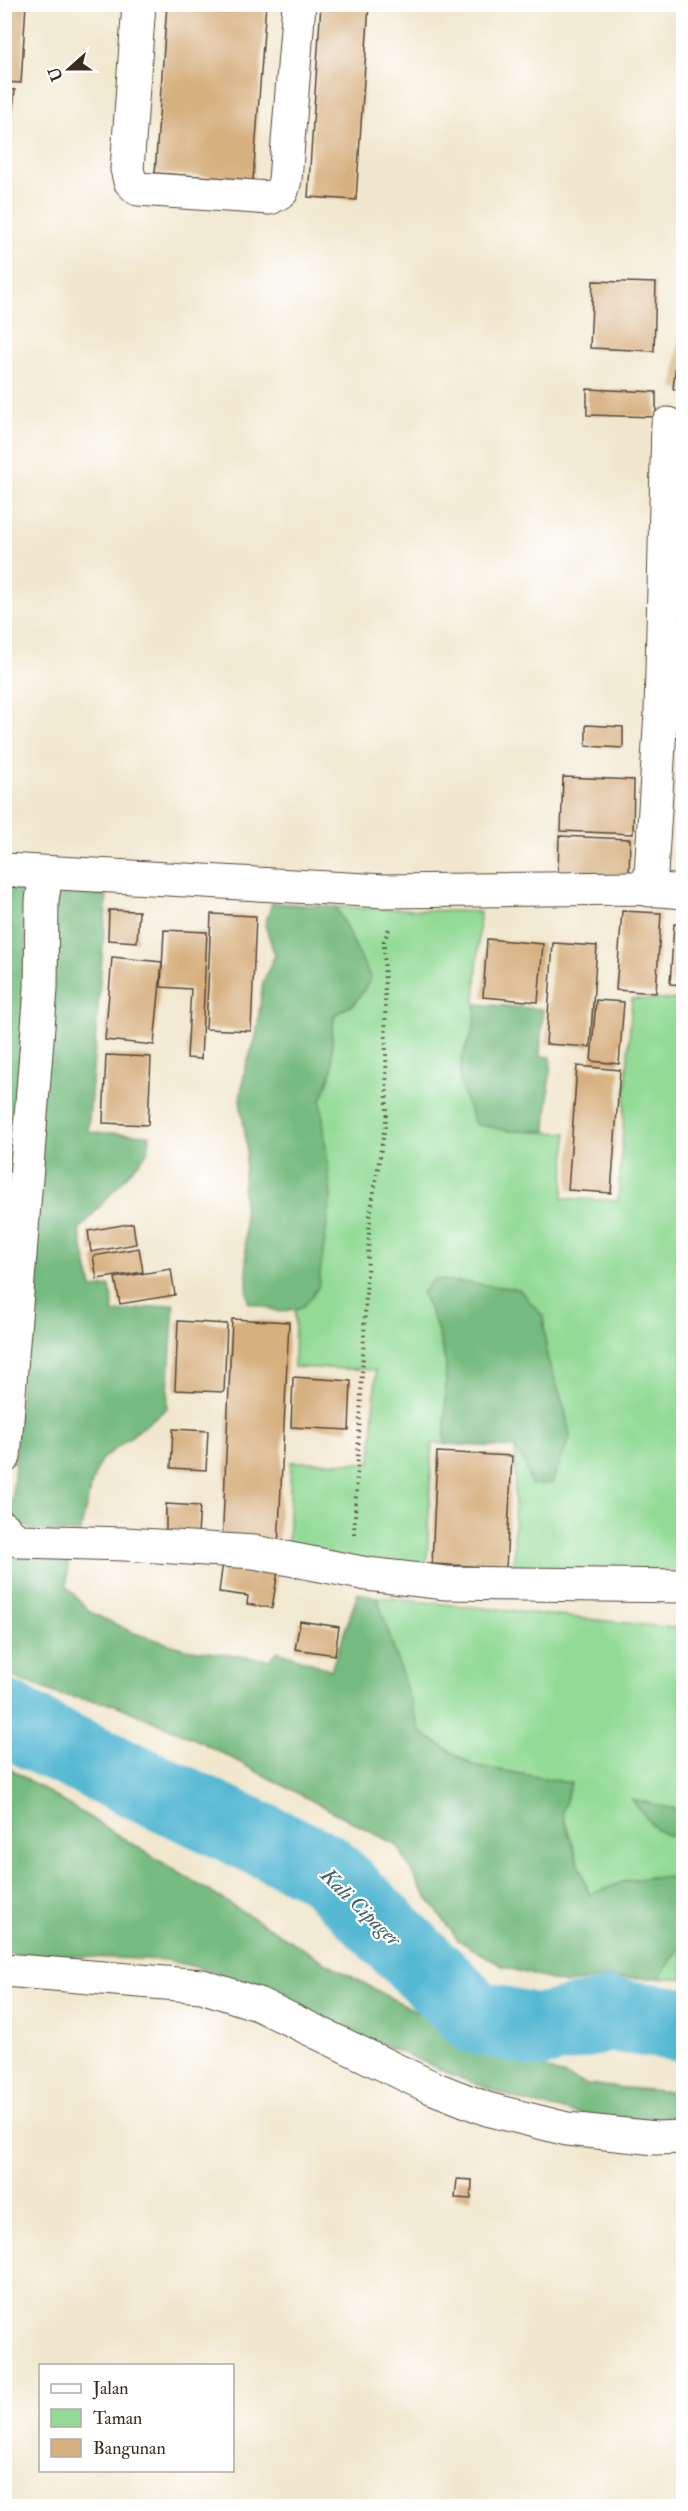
<svg xmlns="http://www.w3.org/2000/svg" width="688" height="2511" viewBox="0 0 688 2511" font-family="'IM FELL Double Pica',serif">
<style>
.green{fill:#92da95;stroke:#66825a;stroke-width:1.5}
.forest{fill:#75ba7e;stroke:#58724e;stroke-width:1.5}
.lines{fill:none;stroke-linecap:round;stroke-linejoin:round}
.river{stroke:#55b8d3;stroke-width:74}
.building{fill:#d7b080}
.street-casing{stroke:#564638;stroke-width:35}
.path{stroke:#564638;stroke-width:4;stroke-dasharray:1.5 4.5;stroke-linecap:butt}
.street{stroke:#fff;stroke-width:33}
.labels{text-anchor:middle;stroke-width:4.5;stroke-linejoin:round;paint-order:stroke}
.water-label{font-size:21px;font-style:italic;fill:#456366;stroke:#fff}
</style>
<rect width="100%" height="100%" fill="#fff"/>
<filter id="ink" filterUnits="userSpaceOnUse"><feTurbulence type="fractalNoise" baseFrequency=".0167" numOctaves="2"/><feDisplacementMap in="SourceGraphic" scale="12" xChannelSelector="R" yChannelSelector="G"/><feConvolveMatrix kernelMatrix="1 2 1 2 8 2 1 2 1" color-interpolation-filters="sRGB"/></filter>
<filter id="wash" filterUnits="userSpaceOnUse"><feTurbulence type="fractalNoise" baseFrequency=".008" numOctaves="4" result="noise"/><feDisplacementMap in="SourceGraphic" scale="24" xChannelSelector="R" yChannelSelector="G"/><feGaussianBlur stdDeviation="1.35" result="paint"/><feColorMatrix in="noise" values="0 0 0 0 0 0 0 0 0 0 0 0 0 0 0 0 0 1.4 0 .05"/><feComposite in="paint" operator="in"/></filter>
<g filter="url(#wash)">
<rect width="100%" height="100%" fill="#f1e7ce"/>
<g class="green">
<polygon points="336,907 480,912 475,1004 478,1021 464,1050 510,1131 567,1133 563,1198 618,1201 632,999 683,1000 683,1572 514,1566 515,1448 525,1463 531,1485 570,1437 565,1410 547,1357 543,1316 422,1293 436,1325 446,1364 445,1444 432,1443 427,1563 362,1562 288,1547 291,1462 371,1463 376,1370 294,1367 295,1309 303,1307 331,1197 321,1101 332,1070 332,1031 335,1014 354,1004 371,979"/>
<path d="M377 1597 683 1629V1811L632 1800 656 1830 683 1841V1878C645 1877 625 1882 590 1896L562 1813 571 1783 472 1765 420 1732Z"/>
<polygon points="683,1944 683,1978 659,1978 680,1946"/>
</g>
<g class="forest">
<polygon points="4,883 29,885 14,1197 5,1197"/>
<polygon points="60,894 107,895 88,1132 150,1135 147,1153 79,1230 92,1288 110,1286 114,1313 174,1304 167,1408 101,1460 92,1482 80,1533 32,1530 11,1519 54,905"/>
<polygon points="272,903 336,907 371,979 354,1004 335,1014 332,1031 332,1070 321,1101 331,1197 318,1288 303,1307 280,1312 248,1302 243,1185 247,1148 240,1100 245,1069 256,1037 263,982 275,955 265,925"/>
<path d="M475 1004 543 1009 540 1056 551 1057 546 1131H510L475 1124C470 1110 461 1093 460 1078 458 1050 480 1033 475 1004Z"/>
<polygon points="434,1279 519,1289 543,1316 547,1357 565,1410 570,1437 552,1483 531,1485 525,1463 515,1448 445,1444 446,1364 436,1325 422,1293"/>
<polygon points="4,1549 37,1559 68,1561 67,1587 90,1612 134,1633 185,1649 269,1660 278,1651 331,1670 358,1593 377,1597 420,1732 472,1765 571,1783 562,1813 589,1895 625,1881 650,1877 683,1878 683,1944 659,1978 605,1978 566,1984 504,1967 458,1940 419,1886 398,1846 199,1741 113,1704 60,1695 5,1674"/>
<polygon points="4,1765 323,1961 459,2035 588,2085 663,2091 683,2090 683,2120 599,2118 525,2102 455,2076 218,1973 167,1960 5,1954"/>
<polygon points="632,1799 683,1811 683,1841 656,1830"/>
</g>
<g class="lines">
<polyline class="river" points="4,1717 48,1741 323,1868 475,2017 538,2031 611,2015 684,2025"/>
</g>
<g id="blocks">
<g class="building">
<polygon points="4,4 26,4 21,83 4,82"/>
<polygon points="167,4 266,4 253,180 155,173"/>
<polygon points="321,4 369,4 356,200 308,197"/>
<polygon points="4,89 15,90 11,122 4,121"/>
<polygon points="593,281 656,283 654,351 590,348"/>
<polygon points="681,316 684,316 684,390 673,389"/>
<polygon points="587,389 656,392 656,417 587,415"/>
<polygon points="673,595 684,596 684,658 672,657"/>
<polygon points="586,725 623,727 623,748 586,746"/>
<polygon points="563,777 634,780 633,834 561,831"/>
<polygon points="559,836 630,839 629,881 558,878"/>
<polygon points="109,910 139,911 137,942 108,940"/>
<polygon points="622,911 661,913 656,993 616,990"/>
<polygon points="211,914 256,916 251,1031 206,1029"/>
<polygon points="674,924 684,925 684,985 670,984"/>
<polygon points="164,930 207,932 201,1059 187,1058 191,989 161,987"/>
<polygon points="487,939 543,944 538,1002 483,997"/>
<polygon points="553,943 597,946 590,1047 546,1044"/>
<polygon points="112,957 162,962 154,1045 105,1040"/>
<polygon points="596,1000 624,1002 619,1064 591,1061"/>
<polygon points="106,1055 151,1057 148,1125 103,1123"/>
<polygon points="577,1066 620,1070 611,1193 568,1190"/>
<polygon points="133,1223 136,1244 91,1252 88,1231"/>
<polygon points="139,1248 143,1272 97,1279 93,1256"/>
<polygon points="171,1269 175,1295 120,1304 115,1278"/>
<polygon points="232,1319 289,1322 278,1549 222,1546"/>
<polygon points="178,1321 227,1324 224,1392 175,1390"/>
<polygon points="293,1377 351,1381 349,1430 291,1427"/>
<polygon points="173,1429 208,1431 206,1470 171,1468"/>
<polygon points="437,1452 512,1456 506,1568 432,1564"/>
<polygon points="166,1504 200,1506 198,1534 166,1532"/>
<polygon points="223,1562 278,1571 272,1608 247,1604 248,1596 219,1592"/>
<polygon points="300,1621 339,1627 335,1655 295,1649"/>
<polygon points="457,2179 472,2180 471,2199 455,2198"/>
</g>
</g>
</g>
<g filter="url(#ink)">
<use href="#blocks" fill-opacity="0" stroke="#564638" stroke-width="1.5"/>
<g class="lines">
<g class="street-casing">
<g id="street">
<polyline points="139,4 127,169 130,181 138,189 270,198 282,191 285,180 299,4"/>
<polyline points="4,870 384,891 635,888 684,892"/>
<polyline points="650,890 661,712 668,424"/>
<polyline points="4,1457 41,989 42,901 46,873"/>
<polyline points="4,1528 8,1534 20,1541 125,1544 254,1552 367,1574 446,1583 684,1586"/>
<polyline points="4,1970 202,1986 258,2004 431,2087 487,2109 567,2129 656,2138 684,2137"/>
</g>
</g>
<polyline class="path" points="354,1534 370,1215 387,1114 384,941 389,929"/>
<use href="#street" class="street"/>
</g>
</g>
<g class="labels">
<g class="water-label">
<text transform="translate(361 1907) rotate(44)" y="7">Kali Cipager</text>
</g>
</g>
<rect width="688" height="2511" fill="none" stroke="#fff" stroke-width="24"/>
<rect x="39" y="2364" width="195" height="108" fill="#ffffff" stroke="#b1aaa5" stroke-width="1.5"/>
<rect x="51" y="2384" width="30" height="9" fill="#ffffff" stroke="#b1aaa5" stroke-width="1.5"/>
<text x="93" y="2394" font-size="18" fill="#3b2a1e">Jalan</text>
<rect x="51" y="2409" width="30" height="18" fill="#92da95" stroke="#b1aaa5" stroke-width="1.5"/>
<text x="93" y="2424" font-size="18" fill="#3b2a1e">Taman</text>
<rect x="51" y="2439" width="30" height="18" fill="#d7b080" stroke="#b1aaa5" stroke-width="1.5"/>
<text x="93" y="2454" font-size="18" fill="#3b2a1e">Bangunan</text>
<g transform="translate(69 69) rotate(249)" stroke="#ffffff" stroke-width="4.5" paint-order="stroke">
<path d="M0-4.5L10 22L0 15L-10 22Z" fill="#3b2a1e"/>
<text y="-9" font-size="16" font-weight="bold" text-anchor="middle" fill="#3b2a1e">U</text>
</g>
</svg>
